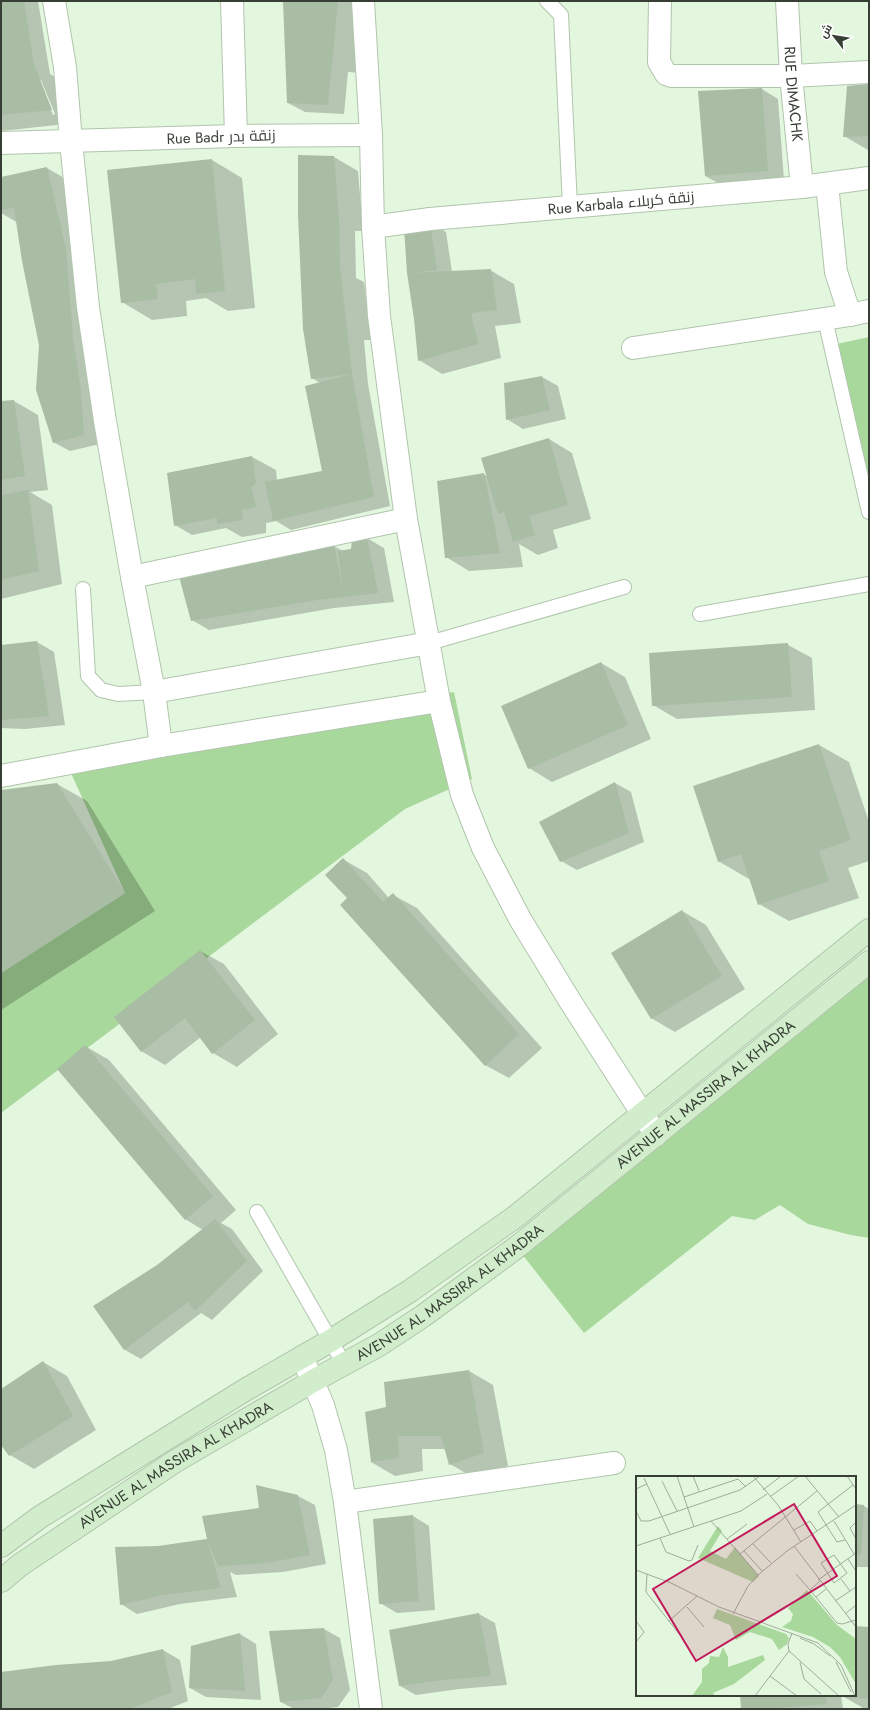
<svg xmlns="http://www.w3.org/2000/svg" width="870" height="1710" viewBox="0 0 870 1710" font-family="Jost,Cairo,sans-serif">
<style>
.green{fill:#a8d89c}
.shadow{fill:#0003;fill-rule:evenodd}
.building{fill:#a9bca4}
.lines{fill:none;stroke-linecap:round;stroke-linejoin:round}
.service-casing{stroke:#b1c5ad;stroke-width:16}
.minor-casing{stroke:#b1c5ad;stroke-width:24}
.tertiary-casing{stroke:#b1c5ad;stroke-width:24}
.secondary-casing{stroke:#b1c5ad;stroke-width:24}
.service{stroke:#fff;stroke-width:14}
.minor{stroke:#fff;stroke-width:22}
.tertiary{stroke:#fff;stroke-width:22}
.secondary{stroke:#d2edcb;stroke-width:22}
.labels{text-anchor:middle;stroke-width:3;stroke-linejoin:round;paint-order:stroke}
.street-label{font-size:15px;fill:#373f35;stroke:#fff}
.inset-road{fill:none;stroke:#9ead9a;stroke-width:1}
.view{fill:#c2185b;fill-opacity:0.15;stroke:#c2185b;stroke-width:2}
.inset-edge{fill:none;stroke:#373f35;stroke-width:2}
</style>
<rect width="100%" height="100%" fill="#e3f7de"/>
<g class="green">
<polygon points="869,337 869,490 837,344"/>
<polygon points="454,692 472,779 405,809 1,1113 1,973 125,893 62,753"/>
<polygon points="869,966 869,1238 851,1235 808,1224 780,1205 755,1220 732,1216 584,1333 518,1249"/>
</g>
<g class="shadow">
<path d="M1 1H38L50 74 58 79 75 123 1 131ZM39 80H41L55 114 53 115Z"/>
<polygon points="284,1 354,1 362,73 348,72 344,114 305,112 288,103"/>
<polygon points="869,86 869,150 868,150 844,136"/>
<polygon points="762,89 778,99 784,180 722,185 705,176"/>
<polygon points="299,156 334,157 358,171 363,231 355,231 356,278 364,282 371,340 364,340 368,384 390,506 291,530 276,521 266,523 266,533 242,537 226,528 192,535 175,525 168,473 252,457 276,470 277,480 323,472 320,383 312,378"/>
<polygon points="212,160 242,178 255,308 228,311 206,298 186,301 187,316 152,320 122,302"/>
<polygon points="47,168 71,182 100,444 70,451 53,442 40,345 18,223 1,213 1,178"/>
<polygon points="430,223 446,232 452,272 490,270 514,284 521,323 495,326 501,358 442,374 419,360 405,228"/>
<polygon points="542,377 558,386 566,419 523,429 507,419"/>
<polygon points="14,401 38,415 48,490 30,492 52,505 62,584 1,599 1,402"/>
<polygon points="549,439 572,453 591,519 553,530 558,548 538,555 519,544 523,567 469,571 446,557 483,474 487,476"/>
<polygon points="367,538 384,548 394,602 334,608 209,630 192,620 278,553 287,558 334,546 343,551 352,549"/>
<polygon points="37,642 54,652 65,725 25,729 1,728 1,646"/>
<polygon points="788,645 812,658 815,710 677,719 653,705 650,654"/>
<polygon points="601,663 625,677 651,739 552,782 529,768"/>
<polygon points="819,745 849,762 869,822 869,861 848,868 859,898 789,921 759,904 750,878 749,879 718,861"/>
<polygon points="615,783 631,792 644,842 577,870 561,861"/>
<polygon points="57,784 87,801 155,911 1,1010 1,791"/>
<polygon points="344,860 367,873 389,898 393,895 417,908 542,1048 509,1078 485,1065 348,898"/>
<polygon points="682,911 706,925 745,989 675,1032 651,1018"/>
<polygon points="200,951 224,964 278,1034 237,1067 213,1053 201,1037 165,1065 141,1051"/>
<polygon points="85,1046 109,1060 236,1210 221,1223 232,1229 263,1271 212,1320 201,1313 141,1359 125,1350 94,1307 157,1266 203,1230 185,1219"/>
<polygon points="43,1362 67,1376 96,1430 34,1469 10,1455 1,1443 1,1390"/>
<polygon points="469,1371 493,1385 508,1466 474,1478 450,1464 446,1449 422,1449 423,1471 395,1476 371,1462 387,1408 385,1383"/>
<polygon points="298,1496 315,1505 326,1564 283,1572 236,1575 230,1572 237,1597 180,1604 137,1614 121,1604 158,1547 208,1540 260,1509"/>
<polygon points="855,1505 864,1506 869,1509 869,1567 855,1567"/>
<polygon points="413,1516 429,1526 435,1610 397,1613 380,1603"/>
<polygon points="479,1614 495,1623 507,1685 459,1689 416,1695 400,1686"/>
<polygon points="855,1627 869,1628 869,1709 865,1709 844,1697 844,1695 855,1695"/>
<polygon points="324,1629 340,1638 350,1690 338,1707 318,1709 294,1709 281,1702"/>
<polygon points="240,1634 256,1644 261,1700 206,1697 190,1688"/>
<polygon points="163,1650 180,1660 188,1701 168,1709 1,1709 1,1673 111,1662"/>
<polygon points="741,1695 841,1695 843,1709 742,1709"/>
</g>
<g class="building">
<polygon points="1,1 24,1 34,64 52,110 1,115"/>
<polygon points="283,1 338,1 328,105 287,103"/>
<polygon points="869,84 869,136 843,137 847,86"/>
<polygon points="762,88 768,171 705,176 698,91"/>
<polygon points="298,155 334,156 339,218 340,267 352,374 374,497 273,521 265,482 322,471 305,386 352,374 311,379 303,329 298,215"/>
<polygon points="212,159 225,291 196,294 195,279 156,284 158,299 121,303 107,170"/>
<polygon points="47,167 66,249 73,337 81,391 84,435 53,443 36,390 39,345 22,261 14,208 1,210 1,177"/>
<polygon points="430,222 437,270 411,273 491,269 497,310 471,313 478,344 418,361 414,319 407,273 404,227"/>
<polygon points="542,376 550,410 506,420 504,383"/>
<polygon points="14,400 25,476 1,480 1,401"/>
<polygon points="549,438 568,505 529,516 535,535 513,542 504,512 498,514 481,458"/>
<polygon points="252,456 256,483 251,487 256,507 242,510 243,520 217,524 217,518 174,526 167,473"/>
<polygon points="484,473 500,553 445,558 437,481"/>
<polygon points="28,490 39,571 1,580 1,495"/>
<polygon points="367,537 378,593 317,600 191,621 177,569 278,552 279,559 286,557 286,550 334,545 343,591 338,551 351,549 352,541"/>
<polygon points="37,641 49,716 1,720 1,645"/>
<polygon points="788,643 792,697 652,706 649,653"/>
<polygon points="601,662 628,725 528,769 501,706"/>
<polygon points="819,744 851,840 819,851 829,881 758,905 741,854 718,862 693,786"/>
<polygon points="615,782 629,833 560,862 539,822"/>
<polygon points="57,783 125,893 1,973 1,790"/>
<polygon points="343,858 383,902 393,893 519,1034 485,1066 340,905 347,898 325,875"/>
<polygon points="682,910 722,976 651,1019 611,953"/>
<polygon points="200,950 255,1020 212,1054 185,1018 141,1052 114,1017"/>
<polygon points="85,1045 213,1196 185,1220 57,1069"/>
<polygon points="215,1219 247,1261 195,1311 188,1302 124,1350 93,1306 157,1265"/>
<polygon points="43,1361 73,1416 9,1456 1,1445 1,1389"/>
<polygon points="469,1370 484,1453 449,1465 441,1436 398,1436 399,1458 371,1462 365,1412 386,1407 384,1382"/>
<polygon points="256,1485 298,1495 310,1555 266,1563 218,1566 207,1540 221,1588 163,1595 120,1605 115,1547 158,1546 207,1539 202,1516 259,1508"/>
<polygon points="855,1504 864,1505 861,1555 855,1555"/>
<polygon points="413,1515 419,1601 379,1604 373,1519"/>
<polygon points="479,1613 491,1676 442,1680 399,1686 389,1630"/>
<polygon points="855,1626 869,1627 869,1699 843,1697 843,1695 855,1695"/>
<polygon points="324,1628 333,1680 321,1698 280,1702 269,1631"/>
<polygon points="240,1633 245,1691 189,1688 191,1646"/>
<polygon points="163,1649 172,1692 129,1709 1,1709 1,1672 56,1665 111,1661"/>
<polygon points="740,1695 826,1695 827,1704 765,1709 741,1709"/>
</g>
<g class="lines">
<g class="service-casing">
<g id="service">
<polyline points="547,1 561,15 570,207"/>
<polyline points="825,319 869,512"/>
<polyline points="83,589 88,676 101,690 118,694 154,692"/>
<polyline points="700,614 869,584"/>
<polyline points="429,643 624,587"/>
<polyline points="257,1212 344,1364"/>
</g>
</g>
<g class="minor-casing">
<g id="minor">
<polyline points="54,1 65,67 71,142 88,307 105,421 132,577 154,692 161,746"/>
<polyline points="232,1 236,136"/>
<polyline points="660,1 659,62 666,74 672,76 791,76 869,72"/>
<path id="s1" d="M787 1 791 76 802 187"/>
<polyline points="1,143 236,136 371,135"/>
<polyline points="827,184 836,272 850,315 869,311"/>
<polyline points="373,227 430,219 802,187 869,178"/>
<polyline points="633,348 850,315"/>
<polyline points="132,577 406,519"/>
<polyline points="154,692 429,643"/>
<polyline points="1,776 161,746 439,701"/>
<polyline points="302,1357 323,1405 336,1450 345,1502 371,1709"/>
<polyline points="345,1502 614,1463"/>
</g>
</g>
<g class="tertiary-casing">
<polyline id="tertiary" points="363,1 371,135 373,227 379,316 406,519 439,701 462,795 483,848 520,919 570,1001 656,1135"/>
</g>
<g class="secondary-casing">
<g id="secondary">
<polyline points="1,1546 40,1517 245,1390 330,1341 410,1291 515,1217 869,930"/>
<path id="s2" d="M1 1581 20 1565 174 1462 313 1381 379 1345 423 1316 517 1247 869 962"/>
</g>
</g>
<use href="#service" class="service"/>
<use href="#minor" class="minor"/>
<use href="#tertiary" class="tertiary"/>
<use href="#secondary" class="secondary"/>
</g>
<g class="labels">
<g class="street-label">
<text dy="5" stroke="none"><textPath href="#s1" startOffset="93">RUE DIMACHK</textPath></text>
<text transform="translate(221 137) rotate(-2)" y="5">Rue Badr زنقة بدر</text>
<text transform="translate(621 203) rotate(-5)" y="5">Rue Karbala زنقة كربلاء</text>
<text dy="5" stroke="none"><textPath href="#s2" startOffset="858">AVENUE AL MASSIRA AL KHADRA</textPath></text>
<text dy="5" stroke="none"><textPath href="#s2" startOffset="534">AVENUE AL MASSIRA AL KHADRA</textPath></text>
<text dy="5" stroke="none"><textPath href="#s2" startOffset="210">AVENUE AL MASSIRA AL KHADRA</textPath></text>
</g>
</g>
<g transform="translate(636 1476)">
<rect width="220" height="220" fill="#e3f7de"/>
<path d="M82 50 86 55 74 75 90 83 99 71 123 100 117 106 62 82ZM171 114 201 149 220 163V208L204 181 194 171 177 161 146 151 155 145 157 138 152 132ZM81 133 150 158 153 162 151 168 143 174 136 163 114 156 100 164 94 149 77 142ZM87 171 92 181V191L127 179 129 184 98 208 77 217 79 220H56L66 206V193L73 187 74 180 83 181Z" fill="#a8d89c"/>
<path class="inset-road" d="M41 0 58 51M57 0 63 15M117 0 142 29 165 66M169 0 203 41M211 0 220 13M8 2 34 58M26 5 41 35M0 13 11 8M127 14 145 0M135 20 163 0M48 21 102 3 110 11M0 35 5 45H13L104 14 124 0M75 45 122 99M198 45 218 78M220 46 214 52 220 63M158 54 174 45 181 55M24 62 30 76 53 85 56 84 62 69M91 63 111 48M209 64 201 66 182 36 217 9M117 68 135 87M0 70 105 35 131 18M158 70 220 151M108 75 126 95M104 78 181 15M198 79 211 97 198 107 185 87ZM212 83 220 95M0 94 35 107 83 131 182 167 205 189 219 220M11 98 10 116 44 159M160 98 174 114M205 103 214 115M182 104 220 77M184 105 174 114 201 147 206 148 220 144M180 121 190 113M199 125 220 111M51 131 68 151M97 138 112 110 122 99 151 75 220 29M209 138 220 129M0 145 8 156 0 166M33 145 61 120M164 162 178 168 194 180M153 175 203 220M164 186 168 203 185 218M200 186 215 216M134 200 161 220M119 220 153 175 152 168 156 157"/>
<path class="view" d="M158 28 201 100 60 185 17 113Z"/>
<rect width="220" height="220" class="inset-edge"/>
</g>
<rect width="870" height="1710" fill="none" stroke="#373f35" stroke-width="4"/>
<g transform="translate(834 36) rotate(301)" stroke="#ffffff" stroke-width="3" paint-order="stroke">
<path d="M0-3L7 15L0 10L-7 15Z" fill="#373f35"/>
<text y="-6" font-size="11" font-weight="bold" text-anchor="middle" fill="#373f35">ش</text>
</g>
</svg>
